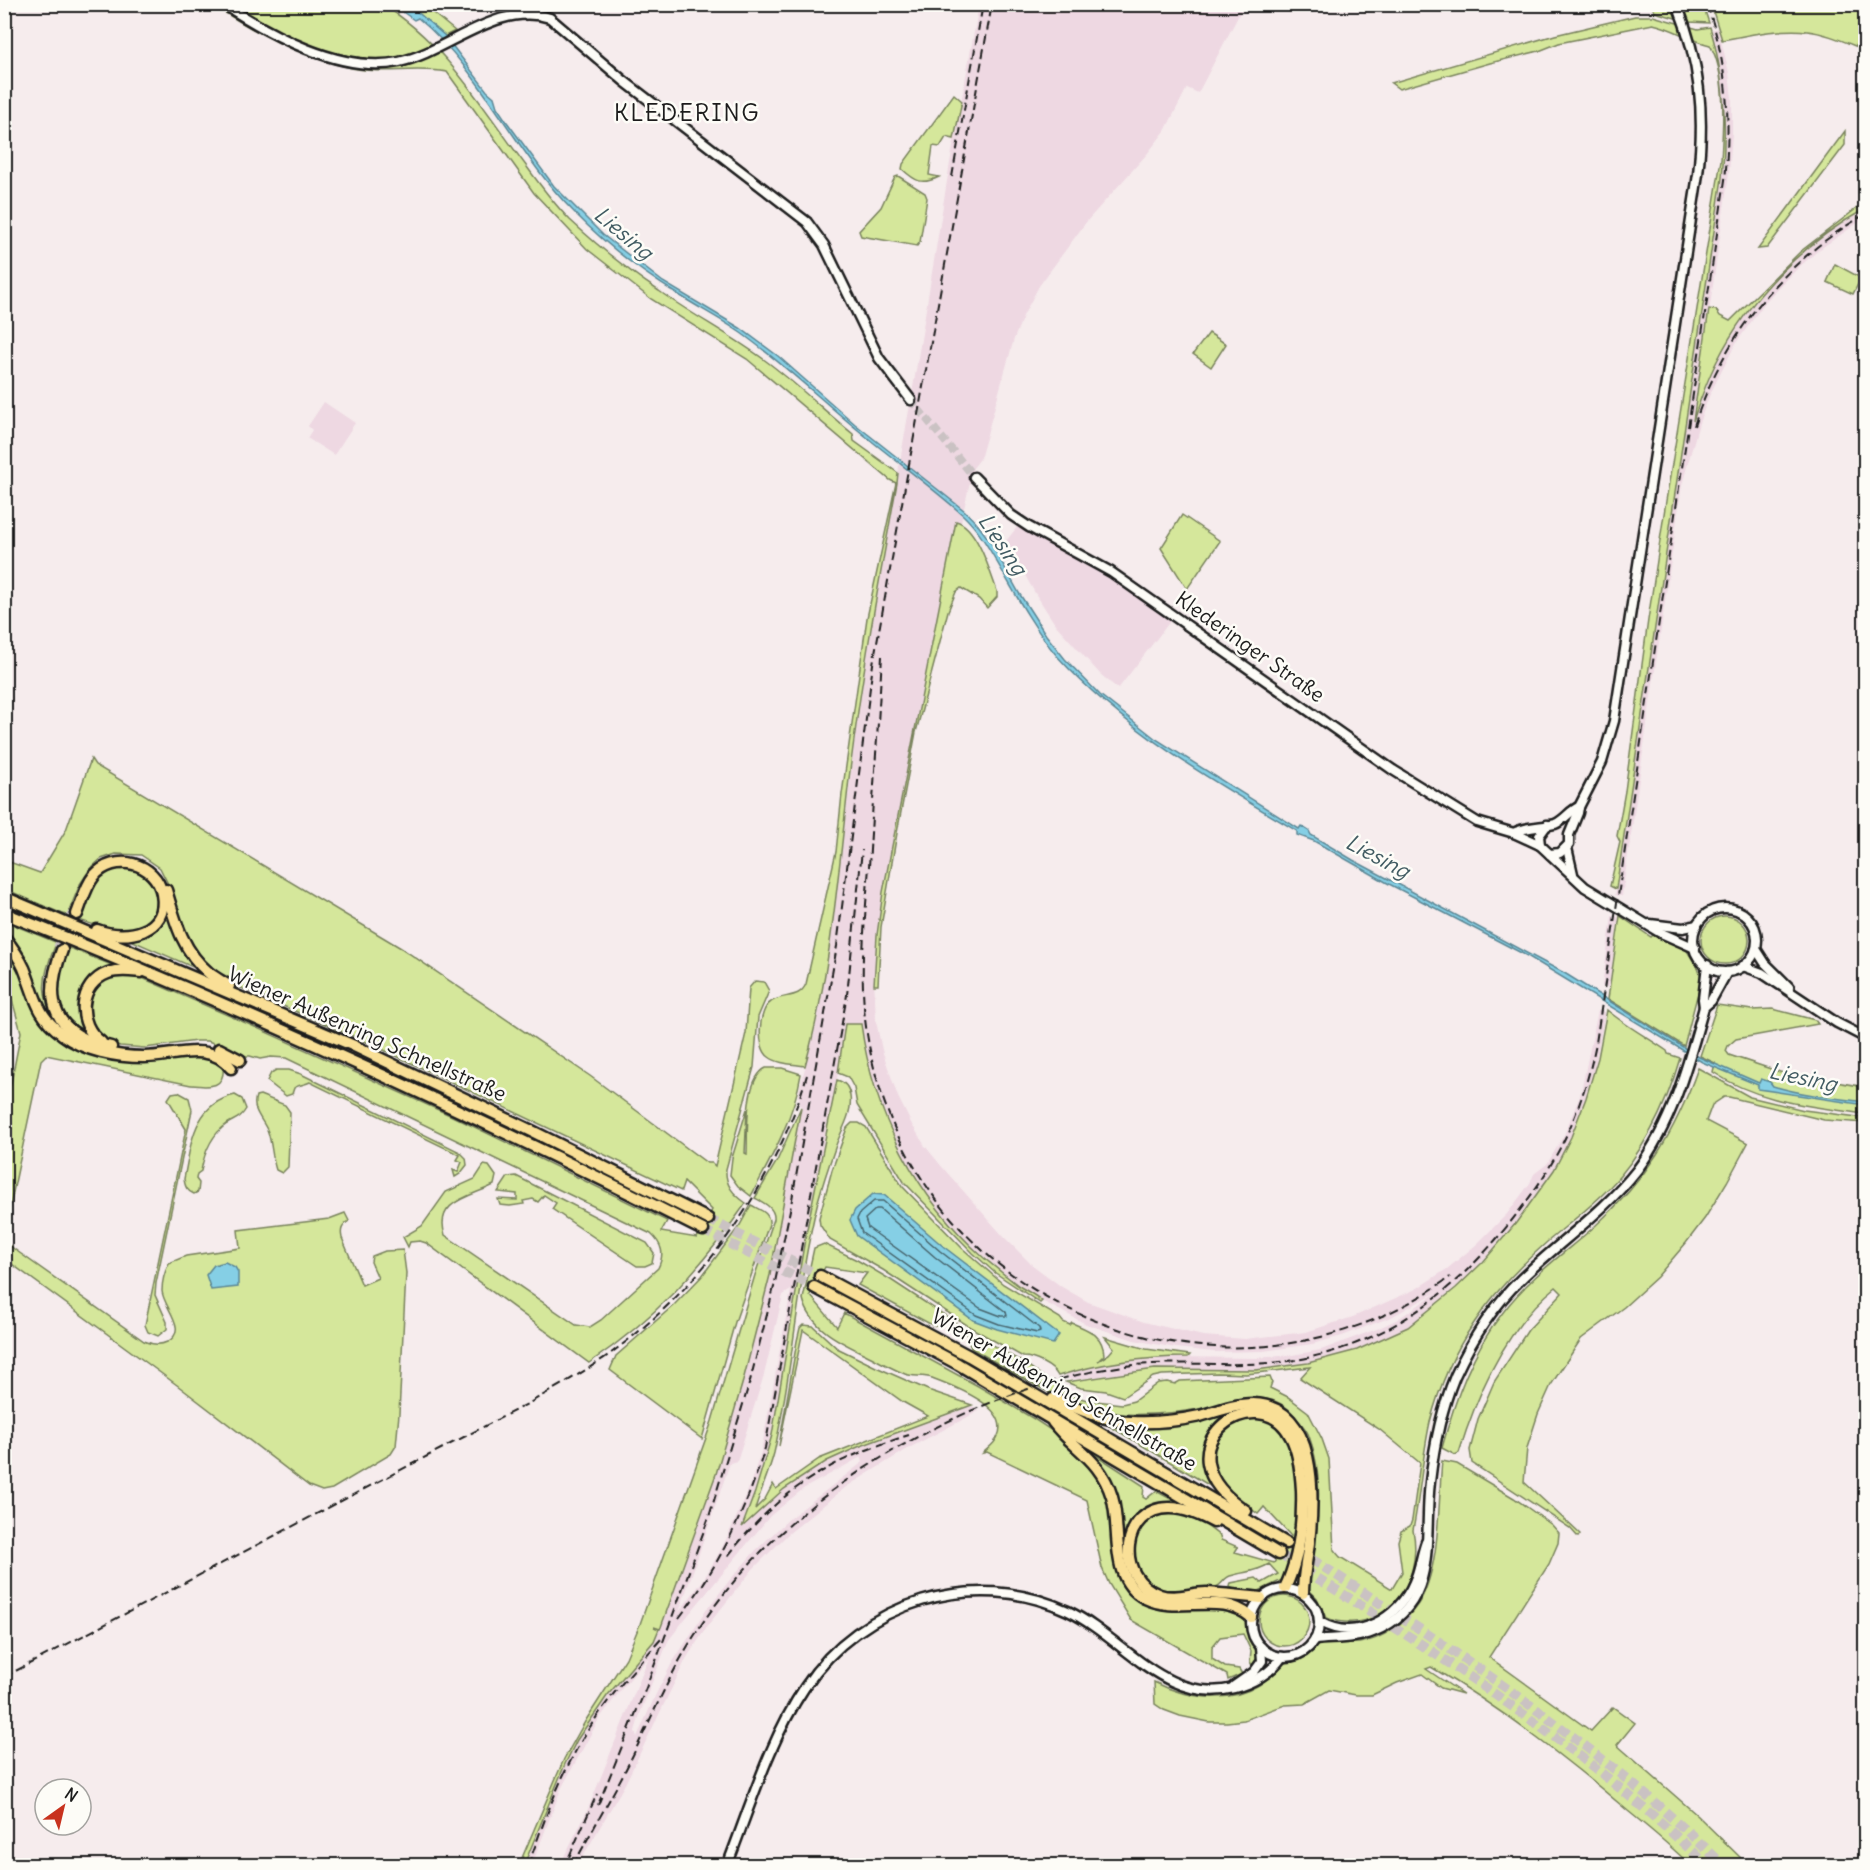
<svg xmlns="http://www.w3.org/2000/svg" width="1870" height="1870" viewBox="0 0 1870 1870" font-family="Delius,sans-serif">
<style>
.built{fill:#eed8e2;fill-rule:evenodd}
.green{fill:#d5e79b;stroke:#78825c;stroke-width:1.5}
.water{fill:#85cfe5;stroke:#5b8795;stroke-width:1.5}
.lines{fill:none;stroke-linecap:round;stroke-linejoin:round}
.shore{stroke:#46646c;stroke-width:1.5}
.secondary-tunnel{stroke:#cac2c3;stroke-width:8;stroke-dasharray:8 4;stroke-linecap:butt}
.highway-tunnel{stroke:#cac2c3;stroke-width:10;stroke-dasharray:10 5;stroke-linecap:butt}
.secondary-casing{stroke:#1c1c1c;stroke-width:13}
.highway-casing{stroke:#1c1c1c;stroke-width:15}
.secondary{stroke:#fdfcf7;stroke-width:8}
.highway{stroke:#f9df96;stroke-width:10}
.rail{stroke:#1c1c1c;stroke-width:2;stroke-dasharray:9 4.5;stroke-linecap:butt}
.labels{text-anchor:middle;stroke-width:5;stroke-linejoin:round;paint-order:stroke}
.street-label{font-size:21px;fill:#1c1c1c;stroke:#fdfcf7}
.water-label{font-size:22px;font-style:italic;fill:#415b62;stroke:#fdfcf7}
.quarter-label{font-size:24px;letter-spacing:1.5px;fill:#1c1c1c;stroke:#fdfcf7}
</style>
<rect width="100%" height="100%" fill="#f6eced"/>
<filter id="ink" filterUnits="userSpaceOnUse"><feTurbulence type="fractalNoise" baseFrequency=".0167" numOctaves="2"/><feDisplacementMap in="SourceGraphic" scale="12" xChannelSelector="R" yChannelSelector="G"/><feConvolveMatrix kernelMatrix="1 2 1 2 8 2 1 2 1" color-interpolation-filters="sRGB"/></filter>
<g filter="url(#ink)">
<g class="built">
<path d="M979 5H1244L1198 93 1187 88 1165 131 1147 154 1087 221 1039 286 1023 316 1014 339 980 459 973 468 961 522 956 521 883 892 874 978 876 1021 882 1050 898 1097 911 1123 925 1146 943 1168 1004 1237 1031 1264 1062 1287 1088 1302 1144 1322 1203 1336 1245 1339 1306 1332 1353 1317 1416 1289 1447 1269 1477 1244 1507 1214 1530 1183 1534 1174 1547 1164 1564 1135 1580 1096 1598 1011 1605 1012 1594 1072 1586 1098 1571 1137 1554 1170 1537 1195 1516 1223 1470 1275 1408 1327 1357 1350 1308 1363 1256 1370 1155 1369 1070 1380 1065 1374 1078 1370 1139 1359 1165 1357 1257 1358 1292 1355 1321 1350 1377 1329 1398 1319 1439 1291 1391 1317 1342 1336 1312 1344 1263 1351 1214 1352 1176 1348 1134 1340 1086 1324 1042 1301 1018 1285 967 1242 939 1211 915 1178 893 1134 876 1092 864 1047 861 1024H845L835 1093 833 1095 805 1239 772 1435 755 1492 741 1527 784 1489 827 1461 846 1452 966 1408 972 1406 979 1411 909 1448 846 1487 788 1534 753 1569 708 1625 686 1659 625 1784 578 1865H560L588 1809 649 1657 624 1686 599 1719 561 1789 532 1865 524 1866 565 1764 577 1740 607 1696 654 1641 661 1628 722 1452 770 1275 801 1107 798 1095 817 1021 822 993 838 882 862 677 915 376 950 163ZM791 1290 761 1452 746 1496 723 1546 704 1579 679 1612 730 1463 737 1461 764 1375 783 1295ZM861 1457 863 1462 790 1518 756 1550 729 1581 707 1609 671 1665 656 1694 637 1737 635 1731 641 1711 668 1641 685 1619 770 1516 803 1489Z"/>
<polygon points="1718,28 1729,73 1732,98 1732,133 1729,173 1694,417 1717,360 1740,321 1764,291 1796,258 1830,231 1865,209 1865,218 1820,249 1799,267 1766,301 1736,343 1710,394 1699,423 1682,485 1622,896 1615,895 1624,833 1722,178 1725,135 1724,100 1720,65 1711,30"/>
<polygon points="324,402 355,423 334,455 307,438 312,430 308,426"/>
<polygon points="1018,526 1033,536 1087,561 1171,620 1118,689 1100,674 1055,624 1035,593 1006,541"/>
<polygon points="1612,916 1619,917 1609,987 1602,986"/>
</g>
<g class="green">
<path d="M213 5H383C445 42 484 110 527 167 540 185 554 204 570 220 598 246 627 270 659 291 694 316 731 335 766 361 796 383 823 410 853 434L854 441 898 473 897 483C879 581 861 679 849 779 838 875 831 972 805 1066 793 1064 778 1064 769 1057 756 1048 758 1010 771 1002 784 993 799 1000 806 984L836 852 842 794 867 618 896 483 890 480 747 359 651 299 587 249 534 193 447 72C418 67 392 73 364 70 312 63 256 33 213 5Z"/>
<polygon points="407,5 423,5 455,31 445,36"/>
<polygon points="1651,5 1703,5 1709,23 1689,22 1655,12"/>
<path d="M1711 5H1856L1865 10V50C1847 43 1827 33 1807 31 1780 28 1749 35 1722 40Z"/>
<path d="M1635 16H1653L1698 29 1710 27C1725 77 1727 127 1722 178L1616 889 1610 886 1620 842 1617 836 1625 791 1648 620 1666 501 1721 160C1723 127 1727 74 1710 45 1689 40 1673 28 1653 24L1559 43 1539 51 1490 63 1399 89 1391 83 1555 35Z"/>
<path d="M954 94 962 101 954 139 946 137 940 147 933 146 929 175 939 177C922 185 916 182 902 169L903 164Z"/>
<polygon points="1845,131 1845,145 1767,248 1758,249"/>
<polygon points="898,176 925,193 927,198 920,242 917,246 861,236 859,231 881,207 895,177"/>
<path d="M1865 202V209C1803 243 1749 297 1717 361 1707 380 1700 400 1693 421L1709 309 1716 310 1720 316 1730 321 1801 251Z"/>
<polygon points="1835,264 1861,278 1853,294 1827,282"/>
<polygon points="1209,333 1226,344 1211,367 1193,354"/>
<polygon points="1182,515 1220,541 1187,589 1161,548"/>
<path d="M956 521C977 526 990 572 997 591V597L987 608 979 599 961 588 956 592 948 611 916 732 897 833 881 927 878 985H874L877 935 883 892Z"/>
<path d="M91 759 95 765 401 948 590 1076 707 1163H712L715 1166 746 1033 749 988 755 981 764 982 769 991 758 1017 754 1067 726 1169C725 1185 733 1194 746 1203 701 1268 656 1318 589 1363L426 1243 420 1241 410 1242 408 1247 403 1237 422 1226 446 1192 475 1179 484 1165 489 1166 496 1176 494 1185C470 1197 434 1201 445 1235L576 1325 590 1327 601 1320 658 1268C665 1254 662 1244 651 1234L286 1058 271 1057 260 1059 250 1056H238L221 1046 208 1041H196L145 1048 120 1046 110 1043 95 1033 86 1006 94 987 111 975 133 974 246 1023 452 1116 667 1221 661 1232 697 1238 712 1210 684 1182 681 1191 369 1043 230 983 201 961 190 945 177 916 167 882 160 868 141 855 116 854 101 859 90 869 80 884 69 911 80 915C88 898 93 882 107 869L139 867C151 879 164 892 156 911 152 920 142 930 132 931 103 935 34 901 5 889L4 860 40 873 66 830Z"/>
<polygon points="167,905 202,971 128,939 143,935"/>
<circle cx="1725" cy="940" r="24"/>
<polygon points="1620,916 1651,937 1653,935 1686,949 1699,970 1701,976 1700,985 1684,1046 1608,999"/>
<path d="M4 921 114 966 84 988 90 1037C73 1029 58 1016 55 996 53 985 61 961 64 949L55 946C41 979 39 999 61 1029L50 1020 5 932Z"/>
<path d="M5 942 24 977 35 1008 100 1054H202L223 1064C226 1089 210 1087 191 1085L46 1055 41 1060 5 1230V1114L21 1032 5 974Z"/>
<path d="M1717 1005 1752 1010 1773 1009 1815 1020 1818 1024 1736 1039 1728 1046 1726 1051 1729 1055 1783 1073 1865 1087V1114C1812 1106 1759 1103 1713 1072L1715 1063 1700 1056Z"/>
<path d="M1607 1010C1626 1026 1647 1037 1667 1051L1668 1054 1680 1058C1666 1107 1645 1151 1609 1188 1590 1208 1568 1224 1547 1242 1520 1266 1494 1292 1474 1323 1454 1352 1439 1388 1430 1422 1422 1458 1420 1495 1413 1530 1424 1584 1384 1638 1326 1618L1317 1598 1308 1589C1306 1566 1314 1544 1317 1522 1320 1494 1319 1462 1309 1436 1307 1429 1300 1423 1296 1417 1268 1383 1232 1404 1198 1409 1171 1414 1134 1416 1107 1413 1068 1409 1007 1368 971 1348L966 1332 945 1320 940 1327 932 1325 858 1285 867 1273 825 1267 810 1295 837 1327 844 1313 978 1386 1034 1419 1063 1438 1081 1453 1106 1490 1131 1590 1214 1605 1243 1615C1246 1621 1247 1628 1249 1634 1253 1645 1263 1654 1252 1665L1250 1662 1251 1651 1243 1634 1220 1637 1212 1647V1659L1225 1667 1239 1669 1242 1674 1228 1680 1227 1675 1131 1620 1109 1584 1102 1568 1087 1500 987 1452 983 1453C988 1448 995 1444 998 1436 1011 1407 953 1386 932 1378 923 1375 913 1377 905 1374 893 1369 882 1363 871 1357 845 1344 811 1331 803 1299L814 1248 824 1244 857 1260 891 1280 973 1334 1027 1365 1067 1394 1087 1400 1122 1404 1134 1401 1158 1383 1167 1382 1175 1384 1180 1381 1270 1377 1272 1382 1270 1388 1288 1397 1308 1412 1322 1439 1329 1459 1334 1550 1340 1557 1392 1589 1402 1572 1398 1541 1401 1531 1410 1526 1412 1520 1420 1463 1379 1429 1300 1378 1310 1367 1246 1374 1218 1373 1162 1375 1153 1377 1123 1397 1106 1391 1081 1388 1066 1382 1155 1369 1256 1370 1308 1363 1357 1350 1408 1327 1456 1288 1483 1262 1516 1223 1554 1170 1571 1137 1586 1098 1598 1058Z"/>
<path d="M845 1024H861C873 1113 916 1198 984 1258 995 1267 1007 1277 1019 1286 1027 1291 1035 1295 1042 1301L1040 1303 994 1272 973 1253 904 1182 857 1105 854 1088 848 1077 838 1073Z"/>
<path d="M766 1068H782L801 1074C794 1117 772 1157 751 1196L738 1186 730 1175 732 1158 747 1109 745 1153 747 1154C748 1131 744 1079 766 1068Z"/>
<path d="M1698 1068 1750 1097 1804 1110 1865 1118V1123L1824 1120 1729 1097H1724L1712 1105 1706 1121 1748 1143 1727 1182 1705 1218 1686 1243 1657 1277 1624 1307 1581 1339 1562 1368 1551 1385 1538 1414 1527 1448 1524 1482 1580 1534 1578 1537 1570 1528 1472 1463 1470 1450 1478 1419 1494 1382 1528 1330 1562 1293 1556 1287C1507 1326 1477 1394 1459 1453L1455 1455 1442 1448C1455 1399 1472 1351 1504 1311 1529 1278 1563 1254 1594 1227 1646 1180 1675 1133 1698 1068Z"/>
<path d="M276 1070H289L301 1074 460 1152 466 1158 467 1165 460 1174 455 1177 453 1170 458 1172 462 1162 457 1160 460 1155 310 1082C305 1085 299 1084 294 1088L292 1094 286 1096 267 1081 271 1073Z"/>
<path d="M837 1080C845 1082 849 1087 850 1096 853 1114 840 1132 835 1148 829 1165 823 1183 818 1201 797 1283 793 1370 774 1453 769 1472 761 1490 755 1509L765 1499 773 1484 776 1489 819 1459 928 1416 903 1402 803 1330 779 1446 797 1341 800 1328 803 1325 813 1326 837 1348 876 1367 928 1390 972 1405 858 1447 827 1461 784 1489 742 1527 755 1492 772 1435 805 1239Z"/>
<polygon points="178,1092 189,1098 192,1110 156,1283 155,1295 167,1322 167,1329 158,1336 148,1332 145,1325 186,1129 168,1099 172,1093"/>
<path d="M235 1095 242 1099 246 1109C241 1118 235 1119 227 1124 211 1135 204 1154 201 1171L197 1174 196 1179 199 1183 198 1192 194 1194C187 1191 185 1187 184 1179 191 1145 193 1104 235 1095Z"/>
<path d="M260 1095 285 1105 290 1112 288 1167 282 1173 276 1170C272 1158 272 1144 268 1132 263 1119 251 1111 256 1096Z"/>
<path d="M801 1107 770 1275 743 1381 716 1474 661 1627 660 1629 654 1627 659 1629 654 1641 607 1696 577 1740 565 1764 524 1865H519L564 1759 586 1720 626 1658 640 1624 712 1421 755 1275 774 1219C775 1208 764 1203 755 1198L777 1161Z"/>
<path d="M852 1123H859L866 1127 902 1186 962 1248 1003 1284 1060 1318 1063 1322 1070 1325 1072 1323C1088 1330 1103 1334 1104 1355L1098 1361 1109 1354 1114 1348 1105 1337 1146 1349 1190 1355 1188 1357C1144 1357 1100 1363 1058 1376 1053 1366 1034 1357 1023 1357L970 1327 883 1270 830 1240 820 1225 819 1218 832 1170 847 1128Z"/>
<polygon points="516,1176 647,1243 654,1253 652,1263 645,1266 637,1266 552,1209 556,1203 544,1195 538,1202 533,1199 523,1201 524,1204 510,1206 500,1205 498,1199 517,1200 517,1194 498,1192 508,1177"/>
<path d="M751 1205C760 1210 770 1212 769 1224L735 1322 702 1439 610 1370 616 1356 674 1305 702 1276 740 1225Z"/>
<path d="M345 1213 349 1221C342 1226 340 1230 342 1238L362 1285 378 1278 371 1262 372 1256 385 1251 403 1250 406 1273 399 1414 396 1446 391 1454 332 1489 322 1491 309 1486 177 1385 5 1259 4 1236 5 1241 14 1249 144 1341C151 1344 159 1346 167 1342 190 1330 163 1307 162 1291 162 1281 165 1271 169 1263L186 1256 240 1248 238 1230 329 1219Z"/>
<path d="M1218 1415 1222 1416C1198 1437 1196 1460 1212 1487L1106 1424C1132 1429 1156 1431 1182 1426 1194 1424 1206 1417 1218 1415Z"/>
<path d="M1264 1417 1281 1428 1294 1455 1298 1484 1296 1537 1287 1574 1282 1580 1259 1591 1234 1589 1230 1587 1231 1583 1256 1578 1262 1583 1278 1574 1269 1564C1254 1573 1245 1571 1230 1576 1224 1578 1222 1585 1216 1587 1210 1589 1200 1589 1193 1589 1183 1591 1172 1592 1161 1589 1113 1576 1130 1494 1193 1518 1203 1522 1212 1530 1220 1536L1221 1540 1238 1547 1235 1552 1274 1563 1291 1536 1264 1507 1258 1514 1235 1497 1213 1472 1212 1445 1232 1420Z"/>
<path d="M1093 1453 1144 1486 1143 1497 1146 1499 1156 1491 1180 1504C1159 1502 1138 1508 1128 1528 1125 1533 1124 1537 1122 1541L1118 1498Z"/>
<path d="M1442 1461 1457 1464 1514 1498 1552 1525 1559 1533 1558 1543 1549 1564 1489 1657 1591 1731 1613 1707 1635 1723 1617 1745 1697 1815 1748 1865H1690C1671 1846 1649 1828 1628 1811 1566 1758 1501 1708 1431 1667L1426 1669 1463 1694 1441 1688 1422 1674 1397 1683 1372 1695H1356L1329 1690 1304 1704 1285 1705 1244 1720 1227 1722H1209L1180 1716 1164 1710 1155 1704 1154 1682C1186 1698 1226 1705 1259 1685 1269 1679 1277 1669 1287 1662 1292 1659 1298 1659 1304 1656 1309 1653 1312 1646 1317 1644 1330 1640 1346 1644 1359 1643 1382 1640 1405 1623 1418 1604 1441 1569 1438 1502 1442 1461Z"/>
<circle cx="1284" cy="1621" r="25"/>
</g>
<g class="water">
<path d="M393 5H406L414 9 445 36 487 91 494 97 497 107 507 122 554 186 603 235 663 282 740 328 778 356 855 424 965 511 978 525 990 541 1019 593 1046 635 1065 659 1100 695 1156 739 1299 829 1301 826 1309 831 1311 835 1353 860 1566 974 1699 1057 1759 1083 1761 1079 1770 1082 1773 1086C1803 1095 1834 1098 1865 1102V1105L1758 1089V1085L1702 1062 1529 957 1391 885 1314 841 1297 835V831C1212 781 1124 730 1057 656 1035 630 1018 599 1001 569 990 550 979 530 963 515 929 485 893 459 858 430 819 398 783 363 741 333 721 319 699 308 679 295 641 272 605 244 574 212 515 153 483 72 418 18L414 20Z"/>
<polygon points="873,1194 884,1195 944,1247 1059,1335 1053,1344 997,1329 973,1320 857,1236 850,1220 855,1210"/>
<polygon points="225,1262 235,1267 238,1272 238,1287 211,1290 206,1275 214,1265"/>
</g>
<g class="lines">
<g class="shore">
<polygon points="874,1201 883,1201 940,1251 1039,1328 1040,1332 1037,1333 999,1324 976,1315 862,1233 857,1219 860,1213"/>
<polygon points="876,1209 880,1209 935,1257 1006,1312 1007,1316 1001,1316 980,1308 868,1228 865,1219"/>
</g>
<polyline class="secondary-tunnel" points="911,400 974,477"/>
<g class="highway-tunnel">
<polyline points="58,948 73,913"/>
<polyline points="708,1219 820,1276"/>
<polyline points="703,1230 814,1287"/>
<path d="M1286 1543C1440 1641 1593 1738 1724 1866"/>
<path d="M1279 1554C1429 1648 1579 1742 1708 1866"/>
</g>
<g class="secondary-casing">
<g id="secondary">
<path d="M223 4C271 35 341 74 399 62 449 51 497 1 550 18L624 81 807 222 824 245 879 358 911 400"/>
<polyline points="974,477 1011,515 1029,527 1111,572 1393,770 1477,822 1514,833 1540,845"/>
<polyline points="1547,825 1539,836 1540,845 1585,887 1659,932 1695,948"/>
<path d="M1514 833C1522 827 1544 827 1555 824 1565 820 1570 810 1579 807"/>
<polyline points="1567,848 1573,874"/>
<path d="M1550 854 1560 853 1569 844V835L1578 813 1579 807 1602 762 1614 721 1698 174C1705 113 1700 62 1677 4"/>
<circle cx="1725" cy="940" r="32"/>
<polyline points="1650,924 1683,928 1697,925"/>
<polyline points="1756,949 1765,963 1789,987"/>
<polyline points="1743,966 1762,973 1837,1023 1866,1038"/>
<polyline points="1704,1007 1711,1001 1727,972"/>
<circle cx="1285" cy="1623" r="34"/>
<path d="M1320 1622C1356 1643 1399 1618 1414 1582 1420 1569 1421 1555 1426 1542"/>
<path d="M1315 1640C1333 1638 1356 1639 1373 1632 1441 1605 1423 1538 1430 1482 1434 1446 1441 1410 1455 1376 1471 1341 1493 1306 1521 1279 1559 1242 1604 1212 1637 1170 1673 1122 1688 1064 1704 1007L1703 999 1707 965"/>
<polyline points="1234,1686 1254,1672 1262,1661 1261,1647"/>
<path d="M727 1866C750 1807 770 1739 805 1687 861 1602 974 1567 1068 1611 1124 1638 1165 1705 1234 1688 1252 1684 1272 1672 1282 1657"/>
</g>
</g>
<g class="highway-casing">
<g id="highway">
<path d="M166 890C175 921 183 952 209 973 215 978 223 982 229 986"/>
<polyline points="4,897 352,1045 534,1132 708,1219"/>
<path d="M4 913C243 1008 474 1114 703 1230"/>
<path d="M77 914C82 902 85 887 94 876 114 852 156 862 162 894 169 933 126 941 97 930"/>
<path d="M4 937C12 947 19 957 24 968 35 995 36 1015 62 1034 84 1051 117 1057 144 1057 174 1057 209 1040 231 1068"/>
<path d="M62 950C42 1001 54 1036 111 1047"/>
<path d="M101 1042C76 1024 78 984 108 973 119 969 130 971 141 972"/>
<polyline points="219,1049 240,1060"/>
<polyline points="820,1276 969,1356 1286,1543"/>
<polyline points="814,1287 958,1364 1279,1554"/>
<path d="M1053 1399C1060 1400 1067 1405 1074 1407 1093 1415 1111 1421 1131 1422 1154 1423 1177 1421 1200 1416 1217 1411 1235 1404 1253 1404 1318 1406 1314 1498 1309 1543 1307 1560 1303 1576 1303 1593"/>
<path d="M1053 1422C1074 1450 1100 1458 1112 1497 1122 1529 1108 1579 1145 1598 1180 1615 1219 1590 1251 1617"/>
<path d="M1246 1511C1150 1448 1260 1374 1291 1437 1299 1452 1301 1473 1302 1490 1303 1524 1300 1557 1285 1588"/>
<path d="M1214 1522C1200 1515 1185 1508 1170 1508 1121 1507 1113 1579 1160 1595 1175 1600 1191 1593 1206 1593 1224 1594 1243 1596 1261 1598"/>
</g>
</g>
<use href="#secondary" class="secondary"/>
<use href="#highway" class="highway"/>
<g class="rail">
<polyline points="952,177 983,4"/>
<path d="M1694 426C1723 336 1784 260 1866 214"/>
<path d="M882 656C878 727 873 797 869 867 864 930 857 993 871 1055 927 1317 1234 1433 1450 1277"/>
<path d="M728 1556C779 1490 829 1460 909 1435"/>
<path d="M679 1618C719 1566 746 1511 765 1448L847 995 862 850"/>
<path d="M4 1677 531 1402C562 1384 594 1367 623 1344 711 1276 775 1182 807 1075"/>
<polyline points="598,1805 646,1688 709,1517 750,1381 774,1287 791,1205 837,946 873,664 992,4"/>
<polyline points="569,1857 597,1794"/>
<path d="M528 1866C545 1818 562 1770 590 1727 610 1695 636 1667 662 1638"/>
<path d="M573 1866C592 1830 613 1795 631 1759 652 1717 670 1673 696 1633 742 1561 808 1502 881 1458 951 1415 1030 1382 1111 1368 1170 1358 1230 1369 1289 1361 1374 1349 1443 1302 1498 1237 1550 1176 1580 1123 1596 1043L1725 180C1731 119 1727 62 1707 4"/>
</g>
</g>
</g>
<g class="labels">
<g class="street-label">
<text transform="translate(1250 647) rotate(35)" y="7">Klederinger Straße</text>
<text transform="translate(367 1034) rotate(24)" y="7">Wiener Außenring Schnellstraße</text>
<text transform="translate(1064 1390) rotate(30)" y="7">Wiener Außenring Schnellstraße</text>
</g>
<g class="water-label">
<text transform="translate(624 233) rotate(40)" y="8">Liesing</text>
<text transform="translate(1003 544) rotate(56)" y="8">Liesing</text>
<text transform="translate(1378 856) rotate(28)" y="8">Liesing</text>
<text transform="translate(1803 1077) rotate(12)" y="8">Liesing</text>
</g>
<g class="quarter-label">
<text x="687" y="121">KLEDERING</text>
</g>
</g>
<rect width="1870" height="1870" fill="none" stroke="#fdfcf7" stroke-width="24"/>
<rect x="12" y="12" width="1846" height="1846" fill="none" stroke="#1c1c1c" stroke-width="2" filter="url(#ink)"/>
<g transform="translate(63 1807) rotate(34)"><circle r="28" fill="#fdfcf7" stroke="#a3a29f" stroke-width="1.5"/>
<path d="M0-4.5L10 22L0 15L-10 22Z" fill="#c8321e"/>
<text y="-9" font-size="16" font-weight="bold" text-anchor="middle" fill="#1c1c1c">N</text>
</g>
</svg>
